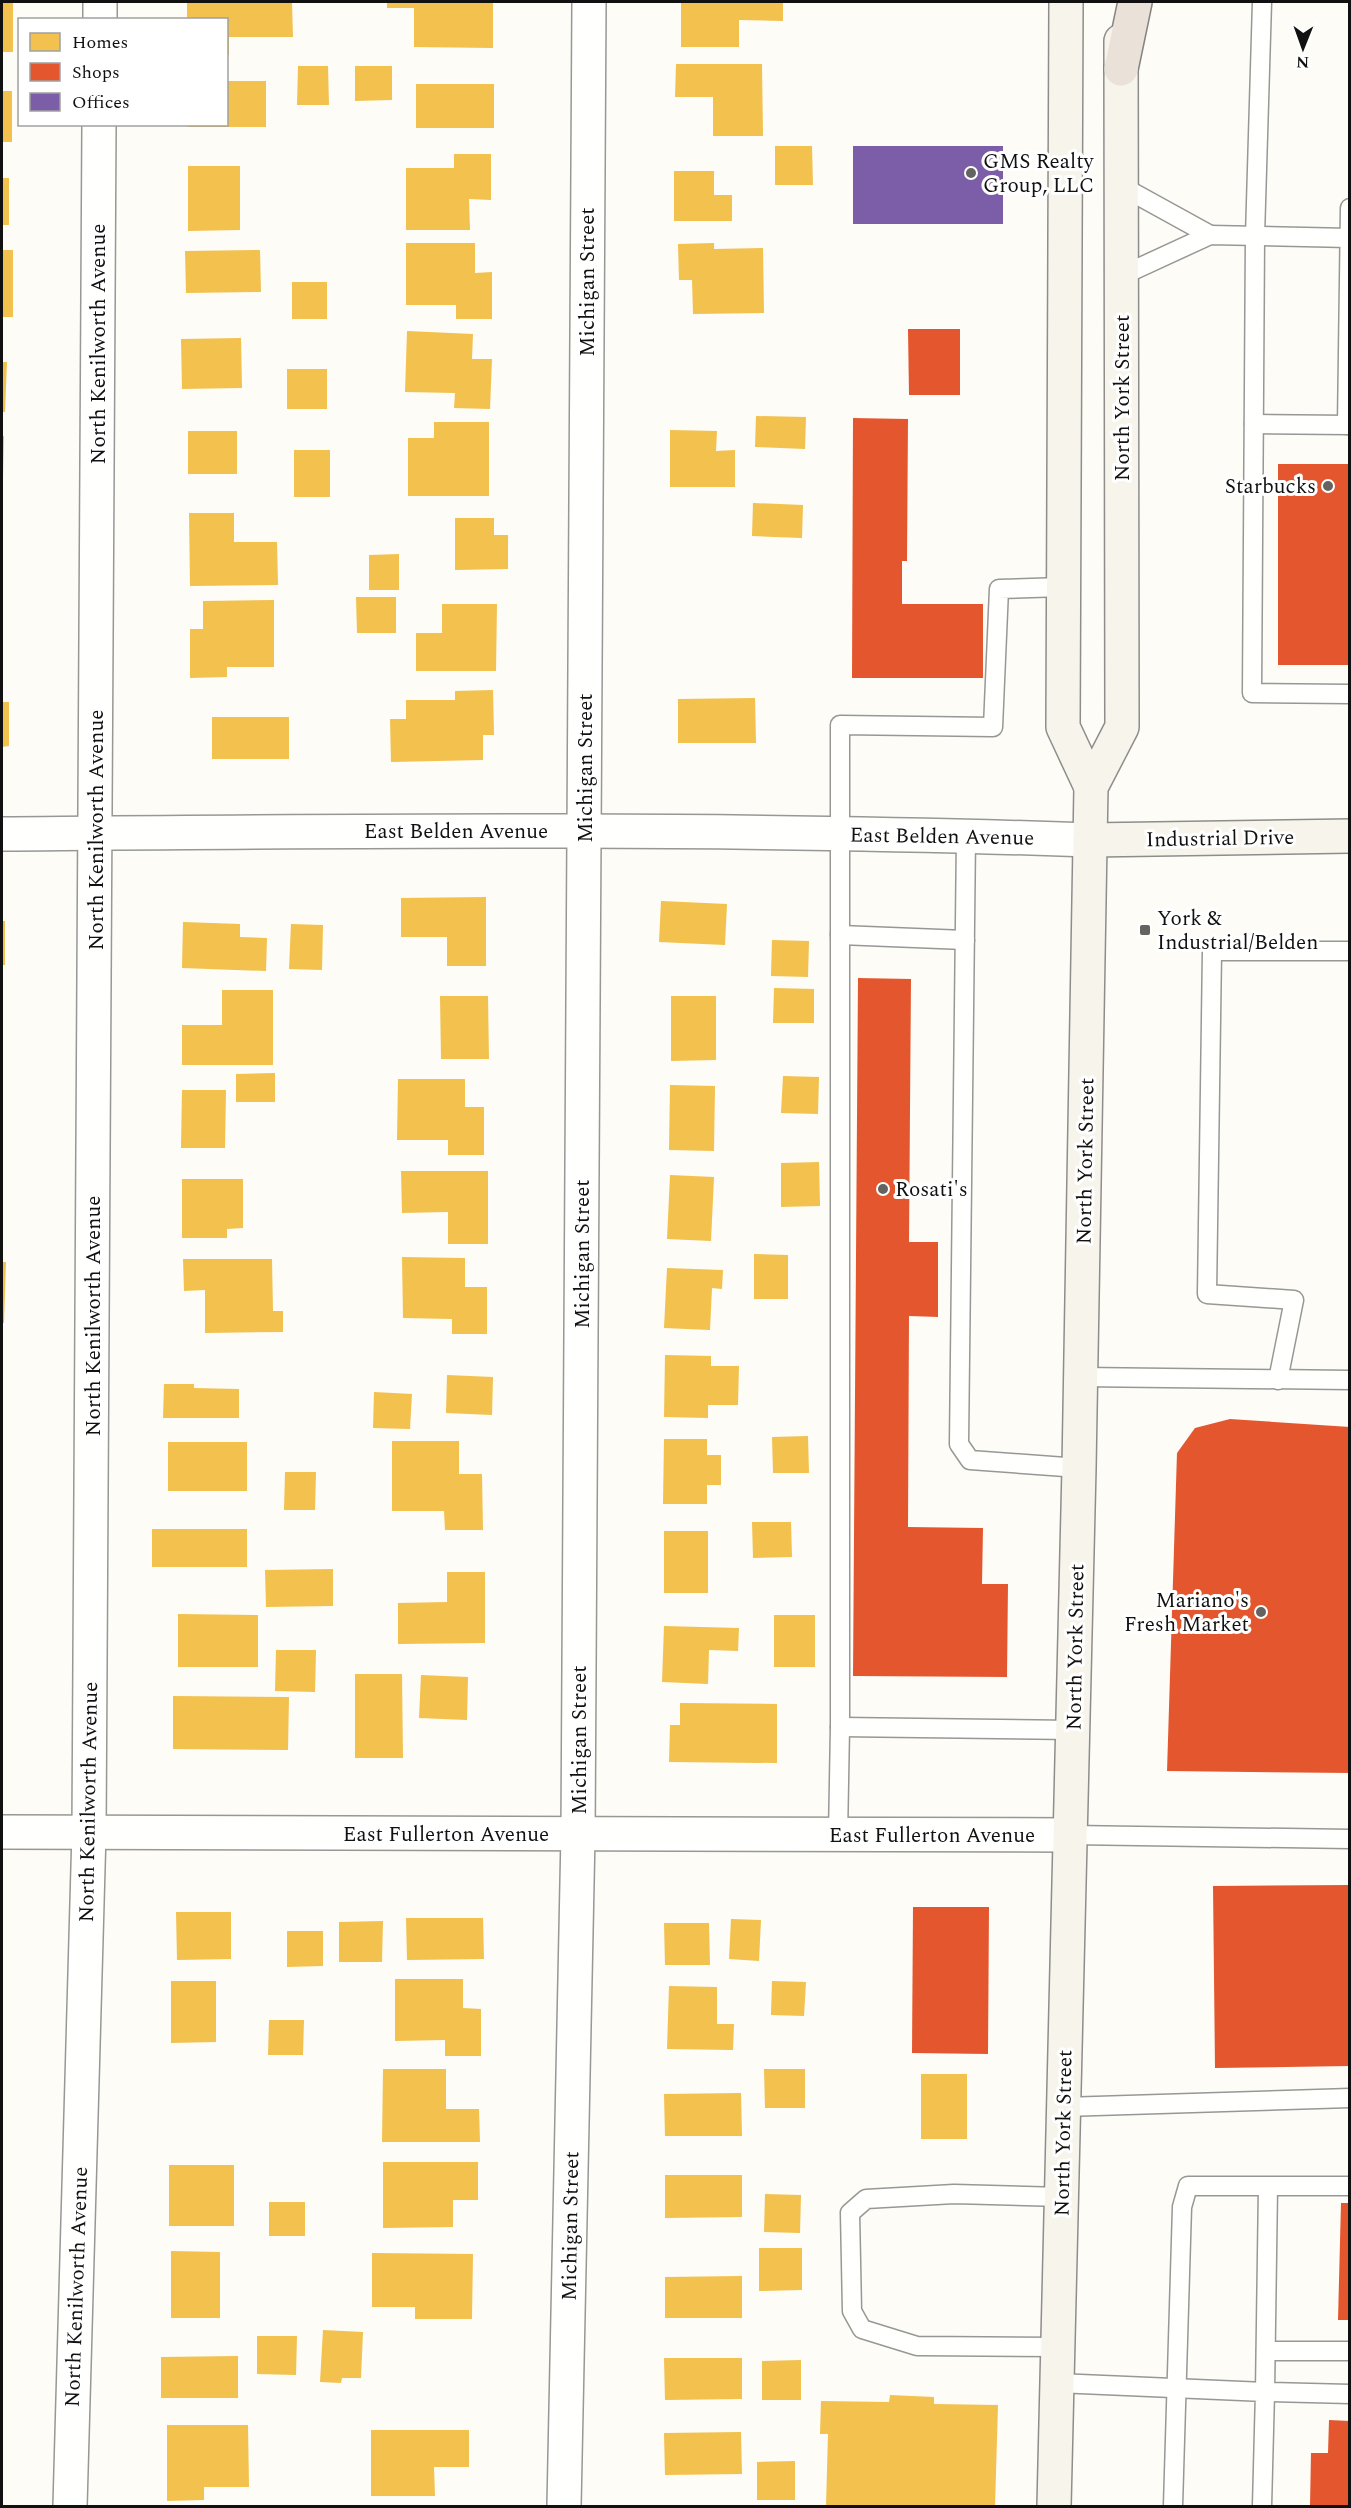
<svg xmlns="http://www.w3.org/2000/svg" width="1351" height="2508" viewBox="0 0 1351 2508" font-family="Spectral,serif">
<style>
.homes{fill:#f2c14e}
.shops{fill:#e4572e}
.offices{fill:#7b5ea7}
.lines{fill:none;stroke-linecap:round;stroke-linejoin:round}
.lane-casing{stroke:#979795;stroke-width:21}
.street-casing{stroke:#979795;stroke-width:36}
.secondary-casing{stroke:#8e8d8b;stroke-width:36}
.highway-casing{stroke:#858482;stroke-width:36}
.lane{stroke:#fffffe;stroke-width:18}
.street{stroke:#fffffe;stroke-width:33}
.secondary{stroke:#f6f4eb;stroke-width:33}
.highway{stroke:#eae1d8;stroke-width:33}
.poi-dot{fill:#646362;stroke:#fff;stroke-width:2}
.labels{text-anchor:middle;stroke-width:6;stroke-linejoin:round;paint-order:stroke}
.poi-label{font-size:21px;fill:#111;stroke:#fff;text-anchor:start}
.street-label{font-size:21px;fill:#111;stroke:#fff}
</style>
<rect width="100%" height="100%" fill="#fdfcf7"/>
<g class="homes">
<rect x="2" y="2" width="11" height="50"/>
<polygon points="187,2 292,2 293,37 229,37 229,55 226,55 226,20 187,20"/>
<polygon points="387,2 493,3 493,48 414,47 414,8 387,8"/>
<polygon points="681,2 783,2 783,21 739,20 739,47 681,47"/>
<polygon points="676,64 762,64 763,136 713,136 713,97 675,97"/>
<polygon points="298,66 328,66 329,105 297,105"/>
<polygon points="355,66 392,66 392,100 355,101"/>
<polygon points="226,81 266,81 266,127 188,127 188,124 226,124"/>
<rect x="416" y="84" width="78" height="44"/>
<rect x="2" y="91" width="10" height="51"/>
<polygon points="775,146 812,146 813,185 775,185"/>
<polygon points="454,154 491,154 491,200 469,199 470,230 406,230 406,168 454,168"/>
<polygon points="188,166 240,166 240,230 188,231"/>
<polygon points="674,171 714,171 714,195 732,195 732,221 674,221"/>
<rect x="2" y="178" width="7" height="47"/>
<polygon points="406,243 475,243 475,273 492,272 492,319 456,319 456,305 406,305"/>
<polygon points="714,243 714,249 763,248 764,313 693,314 692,280 679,280 678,244"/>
<rect x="2" y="250" width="11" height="67"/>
<polygon points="260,250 261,292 186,293 185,251"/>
<rect x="292" y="282" width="35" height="37"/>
<polygon points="407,331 473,334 472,359 492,359 490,409 454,408 455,393 405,392"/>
<polygon points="241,338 242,388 182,389 181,339"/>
<polygon points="2,362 7,362 5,412 2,412"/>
<rect x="287" y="369" width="40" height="40"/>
<polygon points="756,416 806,417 805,449 755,447"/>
<polygon points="434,422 489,422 489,496 408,496 408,438 434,438"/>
<polygon points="670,430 717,431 716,451 735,450 735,487 670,487"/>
<rect x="188" y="431" width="49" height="43"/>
<polygon points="2,436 4,436 3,478 2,478"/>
<rect x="294" y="450" width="36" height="47"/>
<polygon points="753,503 803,505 802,538 752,536"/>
<polygon points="189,513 234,513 234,542 277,542 278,585 190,586"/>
<polygon points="455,518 494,518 494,535 508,535 508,569 455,570"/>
<polygon points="399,554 399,590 369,590 369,555"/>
<polygon points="356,597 396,597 396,633 357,633"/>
<polygon points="274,600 274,667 227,667 227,677 190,678 190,629 203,629 203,601"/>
<polygon points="442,604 497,604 496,671 416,671 416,633 442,633"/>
<polygon points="493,690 494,735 483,735 483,760 391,762 390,719 406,719 406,700 455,700 455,691"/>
<polygon points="755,698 756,743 678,743 678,699"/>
<polygon points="2,702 9,702 9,746 2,747"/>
<rect x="212" y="717" width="77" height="42"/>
<polygon points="486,897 486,966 447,966 447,937 401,937 401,898"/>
<polygon points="661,901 727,904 725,945 659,942"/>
<rect x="2" y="921" width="3" height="44"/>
<polygon points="183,922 240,924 240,937 267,938 266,971 182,968"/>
<polygon points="291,924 323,925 322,970 289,969"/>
<polygon points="772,940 809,941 808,977 771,976"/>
<polygon points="774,988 814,989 814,1023 773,1023"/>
<polygon points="222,990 273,990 273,1065 182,1065 182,1025 222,1025"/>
<polygon points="440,996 488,996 489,1059 441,1059"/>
<polygon points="671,996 716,996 716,1060 671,1061"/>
<polygon points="275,1073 275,1102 236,1102 236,1074"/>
<polygon points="783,1076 819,1077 818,1114 781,1113"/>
<polygon points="398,1079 465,1079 465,1107 484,1107 484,1155 448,1155 448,1140 397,1140"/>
<polygon points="670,1085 715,1086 714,1151 669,1150"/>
<polygon points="182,1090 226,1090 225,1148 181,1148"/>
<polygon points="819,1162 820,1206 781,1207 781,1163"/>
<polygon points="401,1171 488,1171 488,1244 448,1244 448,1212 402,1213"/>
<polygon points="670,1175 714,1177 711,1241 667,1239"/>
<polygon points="182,1179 243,1179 243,1228 227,1229 227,1238 182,1238"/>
<polygon points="754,1254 788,1255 788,1299 754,1299"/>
<polygon points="402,1257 465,1258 465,1287 487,1287 487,1334 452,1334 452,1319 403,1318"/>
<polygon points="183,1259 272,1259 273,1311 283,1311 283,1332 205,1333 205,1290 184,1291"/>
<polygon points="2,1262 6,1262 4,1323 2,1323"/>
<polygon points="667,1268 723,1270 722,1289 712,1288 710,1330 664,1328"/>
<polygon points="665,1355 711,1356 711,1366 739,1366 738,1405 708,1405 708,1418 664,1417"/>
<polygon points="447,1375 493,1377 492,1415 446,1413"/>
<polygon points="164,1384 194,1384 194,1388 239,1389 239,1418 163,1418"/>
<polygon points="374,1392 412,1394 410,1429 373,1428"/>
<polygon points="808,1436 809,1473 773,1473 772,1437"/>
<polygon points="664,1439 707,1439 707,1455 721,1455 721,1485 707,1485 707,1504 663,1504"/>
<polygon points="392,1441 459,1441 459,1474 482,1474 483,1530 445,1530 444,1511 392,1511"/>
<rect x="168" y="1442" width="79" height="49"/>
<polygon points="285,1472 316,1472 315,1510 284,1510"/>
<polygon points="752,1522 791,1522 792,1557 753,1558"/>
<rect x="152" y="1529" width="95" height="38"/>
<rect x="664" y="1531" width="44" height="62"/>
<polygon points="333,1569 333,1606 266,1607 265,1570"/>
<polygon points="447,1572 485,1572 485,1643 398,1644 398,1603 447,1602"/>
<polygon points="178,1614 258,1615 258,1667 178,1667"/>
<rect x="774" y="1615" width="41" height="52"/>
<polygon points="664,1626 739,1628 738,1651 709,1650 708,1684 662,1682"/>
<polygon points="276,1650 316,1650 315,1692 275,1691"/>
<polygon points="355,1674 402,1674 403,1758 355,1758"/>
<polygon points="421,1675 468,1677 467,1720 419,1718"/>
<polygon points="173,1696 289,1697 288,1750 173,1749"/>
<polygon points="680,1703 777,1704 777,1763 669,1762 670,1725 680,1725"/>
<polygon points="176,1912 231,1912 231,1959 177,1960"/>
<polygon points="406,1918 483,1918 484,1959 407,1960"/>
<polygon points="731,1919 761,1920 759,1961 729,1959"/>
<polygon points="383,1921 382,1962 339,1962 339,1922"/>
<polygon points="664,1923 709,1923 710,1965 665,1965"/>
<polygon points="287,1931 323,1931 323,1966 287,1967"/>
<polygon points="395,1979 463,1979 463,2008 481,2009 481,2056 445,2056 445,2040 395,2041"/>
<polygon points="171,1981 216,1981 216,2042 171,2043"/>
<polygon points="772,1981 806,1982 804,2016 771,2015"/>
<polygon points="669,1986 717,1987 717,2024 734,2024 733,2050 667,2049"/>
<polygon points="269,2020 304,2020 303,2055 268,2055"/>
<polygon points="383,2069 446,2069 446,2109 479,2109 480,2142 382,2142"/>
<polygon points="764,2069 805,2069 805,2108 765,2108"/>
<rect x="921" y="2074" width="46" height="65"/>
<polygon points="741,2093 742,2136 665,2136 664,2094"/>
<polygon points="383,2162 478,2162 478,2200 453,2200 453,2227 383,2228"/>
<rect x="169" y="2165" width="65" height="61"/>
<polygon points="665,2175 742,2175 742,2217 665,2218"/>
<polygon points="765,2194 801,2195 800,2233 764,2232"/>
<rect x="269" y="2202" width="36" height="34"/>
<polygon points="759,2248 802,2248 802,2290 759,2291"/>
<polygon points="171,2251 220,2252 220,2318 171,2318"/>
<polygon points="372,2253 473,2254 472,2319 415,2319 415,2307 372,2307"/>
<polygon points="742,2276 742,2318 665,2318 665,2277"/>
<polygon points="323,2330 363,2332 361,2378 342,2378 341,2383 320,2382"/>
<polygon points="257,2336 297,2336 296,2375 257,2374"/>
<polygon points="238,2356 238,2398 161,2398 161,2357"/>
<polygon points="664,2358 742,2358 742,2399 665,2400"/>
<polygon points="801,2360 801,2400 762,2400 762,2361"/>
<polygon points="890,2395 934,2397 934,2404 998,2405 995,2506 826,2506 828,2434 820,2434 821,2401 889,2402"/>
<polygon points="167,2425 248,2425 249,2487 204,2487 204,2500 167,2501"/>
<polygon points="371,2430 469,2430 469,2467 434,2467 435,2496 371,2496"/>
<polygon points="741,2432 742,2474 665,2475 664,2433"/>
<polygon points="795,2461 795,2500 757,2500 757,2462"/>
</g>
<g class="shops">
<polygon points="908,329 960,329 960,395 909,395"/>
<polygon points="853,418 908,419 907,561 902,561 902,604 983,604 983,678 852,678"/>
<rect x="1278" y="464" width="72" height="201"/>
<polygon points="858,978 911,979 909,1242 938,1242 938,1317 909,1316 908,1527 983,1528 982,1584 1008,1584 1007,1677 853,1676"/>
<polygon points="1230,1419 1350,1427 1350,1773 1167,1771 1177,1453 1195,1428"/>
<polygon points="1350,1885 1350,2066 1215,2068 1213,1886"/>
<polygon points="913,1907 989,1907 988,2054 912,2053"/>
<polygon points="1341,2203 1350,2203 1350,2320 1338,2320"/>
<polygon points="1329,2420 1350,2421 1350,2506 1310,2506 1311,2453 1328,2453"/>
</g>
<rect class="offices" x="853" y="146" width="150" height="78"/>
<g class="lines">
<g class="lane-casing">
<g id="lane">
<polyline points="1262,2 1255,236 1252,693 1350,694"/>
<polyline points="1121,186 1210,235"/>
<polyline points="1121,276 1210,235 1350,238"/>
<polyline points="1254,424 1350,425"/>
<polyline points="1347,425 1350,208"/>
<polyline points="966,836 959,1444 970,1460 1079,1468"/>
<polyline points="840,935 965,940"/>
<polyline points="1081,1377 1350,1380"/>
<polyline points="1278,1380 1294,1300 1207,1294 1212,951 1350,951"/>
<polyline points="840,1727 1073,1730"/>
<polyline points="1071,1835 1350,1839"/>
<polyline points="838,1836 840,1727 840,725 993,727 999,589 1063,587"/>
<polyline points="1064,2107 1350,2098"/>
<polyline points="1268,2187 1265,2392 1350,2394"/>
<polyline points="1058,2347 917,2346 862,2329 852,2311 850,2213 866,2199 954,2194 1062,2197"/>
<polyline points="1266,2351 1350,2351"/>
<polyline points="1057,2383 1265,2392 1262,2506"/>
<polyline points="1173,2506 1182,2207 1188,2186 1350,2186"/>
</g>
</g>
<g class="street-casing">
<g id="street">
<polyline points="100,20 100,2"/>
<path d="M2 834C365 831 728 827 1090 840"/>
<polyline points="2,1832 1071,1835"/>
<polyline points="70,2506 89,1832 99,124"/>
<polyline points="564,2506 578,1835 589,2"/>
</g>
</g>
<g class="secondary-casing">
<g id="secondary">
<polyline points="1066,2 1063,727 1091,787"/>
<polyline points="1090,840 1350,836"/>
<polyline points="1054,2506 1079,1468 1091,787 1122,727 1121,41"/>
</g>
</g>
<g class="highway-casing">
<polyline id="highway" points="1121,69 1135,2"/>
</g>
<use href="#lane" class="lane"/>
<use href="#street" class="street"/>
<use href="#secondary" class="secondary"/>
<use href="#highway" class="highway"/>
</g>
<g class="poi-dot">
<circle cx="971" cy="173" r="6"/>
<circle cx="1328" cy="486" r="6"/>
<rect x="1139" y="924" width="12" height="12" rx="3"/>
<circle cx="883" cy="1189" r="6"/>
<circle cx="1261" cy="1612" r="6"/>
</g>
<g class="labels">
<g class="poi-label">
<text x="983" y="168">GMS Realty<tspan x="983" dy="24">Group, LLC</tspan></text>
<text x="1316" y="493" text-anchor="end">Starbucks</text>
<text x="1157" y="925">York &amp;<tspan x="1157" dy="24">Industrial/Belden</tspan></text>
<text x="895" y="1196">Rosati's</text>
<text x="1249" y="1607" text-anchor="end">Mariano's<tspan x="1249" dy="24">Fresh Market</tspan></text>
</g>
<g class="street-label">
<text transform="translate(587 282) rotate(-90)" y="7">Michigan Street</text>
<text transform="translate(98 344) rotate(-90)" y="7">North Kenilworth Avenue</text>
<text transform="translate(1122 398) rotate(-90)" y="7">North York Street</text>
<text transform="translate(585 768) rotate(-90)" y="7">Michigan Street</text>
<text transform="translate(96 830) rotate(-90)" y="7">North Kenilworth Avenue</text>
<text x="456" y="838">East Belden Avenue</text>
<text transform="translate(942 836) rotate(1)" y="7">East Belden Avenue</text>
<text transform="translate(1220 838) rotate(-1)" y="7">Industrial Drive</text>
<text transform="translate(1085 1161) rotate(-89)" y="7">North York Street</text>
<text transform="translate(582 1254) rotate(-90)" y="7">Michigan Street</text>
<text transform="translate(93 1316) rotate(-90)" y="7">North Kenilworth Avenue</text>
<text transform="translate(1075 1647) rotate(-89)" y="7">North York Street</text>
<text transform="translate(579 1740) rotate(-90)" y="7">Michigan Street</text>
<text transform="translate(88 1802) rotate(-89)" y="7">North Kenilworth Avenue</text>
<text x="446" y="1841">East Fullerton Avenue</text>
<text x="932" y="1842">East Fullerton Avenue</text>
<text transform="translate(1063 2133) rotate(-89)" y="7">North York Street</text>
<text transform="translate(570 2226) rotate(-89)" y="7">Michigan Street</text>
<text transform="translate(76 2287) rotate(-88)" y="7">North Kenilworth Avenue</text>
</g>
</g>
<rect width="1351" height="2508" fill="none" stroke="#111111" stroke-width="6"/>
<rect x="18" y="18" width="210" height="108" fill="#ffffff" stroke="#a0a0a0" stroke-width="1.5"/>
<rect x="30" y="33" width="30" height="18" fill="#f2c14e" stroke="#a0a0a0" stroke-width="1.5"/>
<text x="72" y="48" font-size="18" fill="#111111">Homes</text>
<rect x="30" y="63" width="30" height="18" fill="#e4572e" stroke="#a0a0a0" stroke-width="1.5"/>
<text x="72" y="78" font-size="18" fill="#111111">Shops</text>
<rect x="30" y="93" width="30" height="18" fill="#7b5ea7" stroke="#a0a0a0" stroke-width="1.5"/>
<text x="72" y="108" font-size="18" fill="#111111">Offices</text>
<g transform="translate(1303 48) rotate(181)" stroke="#ffffff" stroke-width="4.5" paint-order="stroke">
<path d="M0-4.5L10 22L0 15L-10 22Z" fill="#111111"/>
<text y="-9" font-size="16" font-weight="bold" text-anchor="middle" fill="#111111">N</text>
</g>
</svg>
